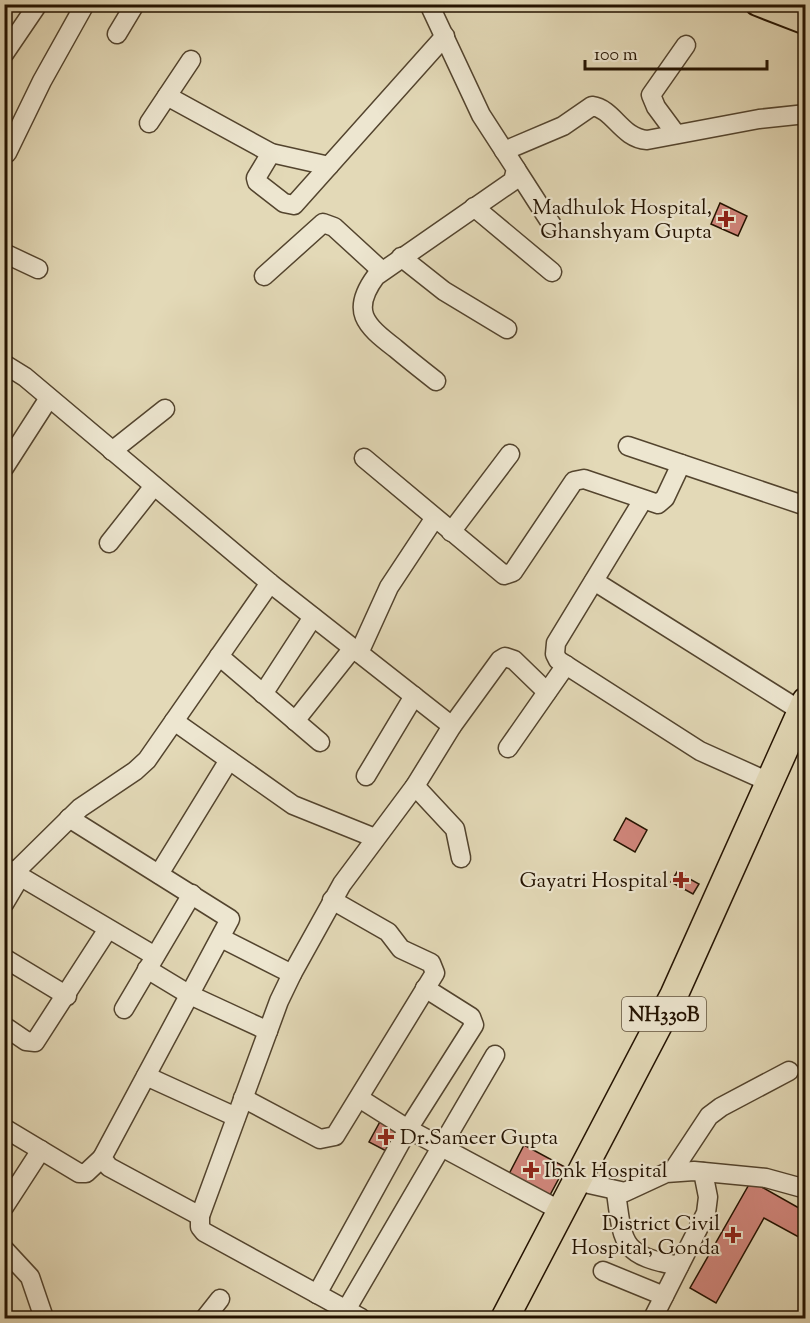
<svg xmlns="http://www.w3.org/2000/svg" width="810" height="1323" viewBox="0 0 810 1323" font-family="'Sorts Mill Goudy',serif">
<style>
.building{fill:#d2877d;stroke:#231200;stroke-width:1.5}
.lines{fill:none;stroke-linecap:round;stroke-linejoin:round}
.minor-casing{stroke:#53442e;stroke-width:21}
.major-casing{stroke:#231200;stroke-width:26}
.highway-casing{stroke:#231200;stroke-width:30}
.minor{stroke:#ede6d0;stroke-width:18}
.major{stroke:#e3d9b7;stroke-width:22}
.highway{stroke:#e3d9b7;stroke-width:27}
.poi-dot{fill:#8f2418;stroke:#ede6d0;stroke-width:2}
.labels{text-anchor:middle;stroke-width:4.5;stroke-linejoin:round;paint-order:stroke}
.shield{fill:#ede6d0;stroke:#60523e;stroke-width:1.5}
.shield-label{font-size:20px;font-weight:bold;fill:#231200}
.poi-label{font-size:21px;fill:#231200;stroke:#ede6d0;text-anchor:end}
</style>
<rect width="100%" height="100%" fill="#e3d9b7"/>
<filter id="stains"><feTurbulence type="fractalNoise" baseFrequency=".00333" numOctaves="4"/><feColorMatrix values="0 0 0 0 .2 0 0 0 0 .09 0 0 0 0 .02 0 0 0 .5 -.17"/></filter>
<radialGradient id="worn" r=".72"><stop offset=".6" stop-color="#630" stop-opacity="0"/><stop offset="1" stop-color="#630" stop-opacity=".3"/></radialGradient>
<g class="building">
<polygon points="720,203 747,216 738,236 711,224"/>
<polygon points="626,818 647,830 635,852 614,840"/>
<polygon points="677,872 699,884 693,894 671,882"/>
<polygon points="382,1118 402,1129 390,1153 369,1142"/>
<polygon points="524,1145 565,1167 550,1195 509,1174"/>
<polygon points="751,1181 806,1212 806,1241 764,1218 716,1303 690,1288"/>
</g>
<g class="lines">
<g class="minor-casing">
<g id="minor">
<path d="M429 4 481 115 516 169 513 181 376 276C350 311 365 325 395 348 408 359 422 370 436 381"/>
<polyline points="117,34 135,4"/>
<polyline points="4,54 38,4"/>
<polyline points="167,96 271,153 329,166"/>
<polyline points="149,123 191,60"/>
<polyline points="676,134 656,107 651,95 686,45"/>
<path d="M504 151 563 126 592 106C614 109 621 138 647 140L759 119 806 114"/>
<polyline points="7,153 42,81 85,4"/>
<polyline points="271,153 256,178 257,182 284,203 294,205 445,36"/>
<polyline points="516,169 552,225"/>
<polyline points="474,207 552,272"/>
<polyline points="4,253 38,269"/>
<polyline points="401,257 444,291 507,329"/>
<polyline points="264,276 323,223 334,227 382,271"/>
<polyline points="4,364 25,377 270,583 452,726"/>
<polyline points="628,446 806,506"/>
<polyline points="112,451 165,409"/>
<polyline points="364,458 504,575 513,572 574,481 584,479 658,504 665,498 681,464"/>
<polyline points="4,468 49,398"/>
<polyline points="643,500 556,643 555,654 558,660 700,751 769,782"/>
<polyline points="451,532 510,454"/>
<polyline points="109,543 154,486"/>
<polyline points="594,581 801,711"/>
<polyline points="359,653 389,587 434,519"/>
<polyline points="219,656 320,742"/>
<polyline points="263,694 313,617"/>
<polyline points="174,721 293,805 375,838"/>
<polyline points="295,721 353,648"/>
<polyline points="508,748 566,665"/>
<polyline points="366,776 414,696"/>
<polyline points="415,786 455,829 461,858"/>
<polyline points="69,818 230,919 102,1158 109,1167 200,1216"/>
<polyline points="6,868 155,956"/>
<polyline points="14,873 80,808 135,771 147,760 270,583"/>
<polyline points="159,874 229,760"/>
<polyline points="4,904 20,877"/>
<polyline points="221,938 292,974"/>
<polyline points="4,958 67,996"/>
<polyline points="147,969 190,995 268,1031"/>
<polyline points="124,1009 192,894"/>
<polyline points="4,1026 26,1041 35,1042 108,929"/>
<polyline points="146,1076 236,1117"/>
<polyline points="243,1098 320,1139 335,1136 435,973 431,963 401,949 388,932 332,900"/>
<polyline points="359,1098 408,1129 561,1211"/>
<polyline points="4,1128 79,1173 86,1173 102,1158"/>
<polyline points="672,1172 709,1116 721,1107 789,1071"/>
<polyline points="589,1184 625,1192 666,1173 694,1171 766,1178 806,1189"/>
<path d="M616 1192C623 1246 622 1255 679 1266"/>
<polyline points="4,1207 41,1150"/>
<polyline points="4,1249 30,1277 44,1318"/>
<polyline points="603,1271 664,1296"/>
<polyline points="317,1294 408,1129 474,1025 471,1017 425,988"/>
<polyline points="346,1310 495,1055"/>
<polyline points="205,1318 220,1299"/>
<polyline points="361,1318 204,1232 200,1227 200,1216 279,1001 292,974 342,884 415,786 452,726 500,660 505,657 514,660 547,692"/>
<polyline points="653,1318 706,1213 708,1197 703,1172"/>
</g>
</g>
<g class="major-casing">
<polyline id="major" points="757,4 806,23"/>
</g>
<g class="highway-casing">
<polyline id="highway" points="505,1318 674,995 806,701"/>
</g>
<use href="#minor" class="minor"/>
<use href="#major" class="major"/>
<use href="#highway" class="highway"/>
</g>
<g class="poi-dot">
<path d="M723 210h6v6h6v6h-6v6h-6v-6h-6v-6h6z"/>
<path d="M678 871h6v6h6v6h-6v6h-6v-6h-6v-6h6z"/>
<path d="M383 1128h6v6h6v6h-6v6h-6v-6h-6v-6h6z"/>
<path d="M528 1161h6v6h6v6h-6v6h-6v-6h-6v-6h6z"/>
<path d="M730 1226h6v6h6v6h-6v6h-6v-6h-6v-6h6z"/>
</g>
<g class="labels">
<rect class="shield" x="622" y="997" width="84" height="34" rx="4.5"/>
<g class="shield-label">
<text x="664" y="1021">NH330B</text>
</g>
<g class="poi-label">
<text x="712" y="214">Madhulok Hospital,<tspan x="712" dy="24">Ghanshyam Gupta</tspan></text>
<text x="668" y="887">Gayatri Hospital</text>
<text x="400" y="1144" text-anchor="start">Dr.Sameer Gupta</text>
<text x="544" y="1177" text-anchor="start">Ibnk Hospital</text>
<text x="720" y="1230">District Civil<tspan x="720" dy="24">Hospital, Gonda</tspan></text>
</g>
</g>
<rect width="810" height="1323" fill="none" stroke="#e3d9b7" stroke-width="24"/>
<rect x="6" y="6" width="798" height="1311" fill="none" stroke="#231200" stroke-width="3"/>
<rect x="12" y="12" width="786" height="1299" fill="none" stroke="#231200" stroke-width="1.5"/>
<path d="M585 60v9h182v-9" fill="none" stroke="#231200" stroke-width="3"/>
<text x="594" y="60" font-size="18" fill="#231200" stroke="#ede6d0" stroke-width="4.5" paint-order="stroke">100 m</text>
<rect width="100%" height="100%" filter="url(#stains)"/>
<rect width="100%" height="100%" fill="url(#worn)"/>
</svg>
